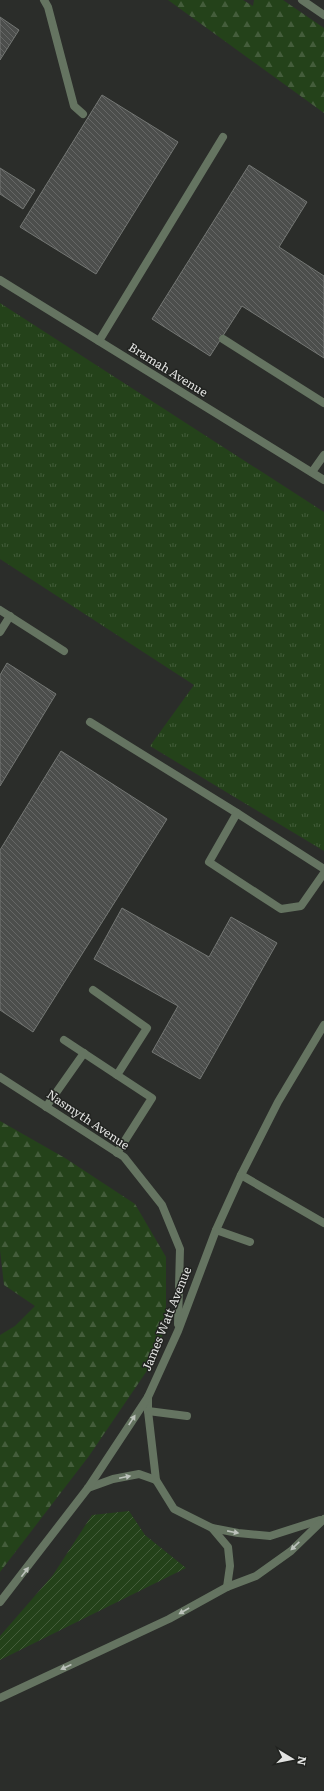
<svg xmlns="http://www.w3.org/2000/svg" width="324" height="1791" viewBox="0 0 324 1791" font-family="Literata,serif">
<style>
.grass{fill:url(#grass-tufts)}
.forest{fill:url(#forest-firs)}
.garden{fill:url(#garden-furrows)}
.building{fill:url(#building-back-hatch);stroke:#747774}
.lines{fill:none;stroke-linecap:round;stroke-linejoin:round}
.service{stroke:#657461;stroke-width:8}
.minor{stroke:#657461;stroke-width:8}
.oneway{fill:#bcc2bb}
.labels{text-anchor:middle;stroke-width:3;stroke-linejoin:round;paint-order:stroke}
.street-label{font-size:12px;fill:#e2e3e1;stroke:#212320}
</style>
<defs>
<pattern id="grass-tufts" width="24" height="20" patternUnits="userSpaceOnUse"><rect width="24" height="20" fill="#24421a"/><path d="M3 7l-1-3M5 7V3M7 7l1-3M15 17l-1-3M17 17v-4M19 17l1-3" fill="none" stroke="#445d3b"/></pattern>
<pattern id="forest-firs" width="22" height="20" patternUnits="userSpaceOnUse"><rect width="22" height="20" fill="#24421a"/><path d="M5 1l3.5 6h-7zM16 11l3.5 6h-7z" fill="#445d3b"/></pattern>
<pattern id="garden-furrows" width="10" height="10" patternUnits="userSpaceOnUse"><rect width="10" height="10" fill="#24421a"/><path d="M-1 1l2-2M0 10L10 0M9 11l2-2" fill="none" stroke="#445d3b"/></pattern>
<pattern id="building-back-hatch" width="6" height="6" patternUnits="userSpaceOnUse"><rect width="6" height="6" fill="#4c4e4c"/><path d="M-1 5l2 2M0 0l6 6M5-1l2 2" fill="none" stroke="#666766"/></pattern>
</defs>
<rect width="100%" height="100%" fill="#2b2d2a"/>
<polygon class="grass" points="0,303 324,512 324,851 150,746 194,685 0,559"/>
<g class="forest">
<polygon points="168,0 243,0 253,6 254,0 283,0 324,28 324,113"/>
<polygon points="0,1121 65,1158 135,1204 166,1257 166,1315 159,1353 89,1456 0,1572 0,1335 15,1326 35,1306 4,1285 0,1250"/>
</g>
<polygon class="garden" points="129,1511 145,1535 186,1568 0,1660 0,1636 53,1575 92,1515"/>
<g class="building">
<polygon points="0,17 19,30 0,60"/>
<polygon points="102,95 178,142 96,274 20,227"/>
<polygon points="249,165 307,202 279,247 324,276 324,358 242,306 210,356 152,319"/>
<polygon points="0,168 35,190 23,209 0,194"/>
<polygon points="7,663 56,694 0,786 0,675"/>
<polygon points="61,751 167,819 33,1032 0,1010 0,850"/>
<polygon points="122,908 209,957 231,917 277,943 200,1079 152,1052 178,1006 94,959"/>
</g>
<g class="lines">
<g class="service">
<polyline points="44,0 48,7 74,106 83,114"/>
<polyline points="0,280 324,480"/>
<polyline points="223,339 324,403"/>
<polyline points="99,341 223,137"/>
<polyline points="312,472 324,455"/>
<polyline points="0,610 64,651"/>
<polyline points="0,632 10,616"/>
<polyline points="90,722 237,813 324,869"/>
<polyline points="237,813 209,862 281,909 301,906 324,873"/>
<polyline points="93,990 147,1028 117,1075 152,1098 117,1153"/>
<polyline points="64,1040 117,1075"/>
<polyline points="0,1077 124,1157 162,1205 180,1249 178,1324"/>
<polyline points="46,1107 84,1053"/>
<polyline points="241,1175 324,1223"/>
<polyline points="216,1230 250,1242"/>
<polyline points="148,1397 148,1411 156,1480"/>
<polyline points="148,1411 187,1416"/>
<polyline points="88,1488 113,1479 139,1474 156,1480 174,1509 212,1528 238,1533 270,1536 320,1520"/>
<polyline points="212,1528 228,1547 230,1566 227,1587"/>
<polyline points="0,1602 88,1488 148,1397 178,1331 216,1230 241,1175 278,1102 324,1025"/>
<polyline points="0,1698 169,1619 227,1587 256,1576 291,1551 324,1519"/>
</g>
<polyline class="minor" points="302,0 324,15"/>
</g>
<defs><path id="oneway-solid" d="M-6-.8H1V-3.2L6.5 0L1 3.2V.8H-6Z"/></defs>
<g class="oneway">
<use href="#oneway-solid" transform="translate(132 1420) rotate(-57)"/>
<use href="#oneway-solid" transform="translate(125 1477) rotate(-12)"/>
<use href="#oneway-solid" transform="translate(233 1532) rotate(11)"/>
<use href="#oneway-solid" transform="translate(295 1546) rotate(136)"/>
<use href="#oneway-solid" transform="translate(25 1572) rotate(-53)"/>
<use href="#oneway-solid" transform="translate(184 1611) rotate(150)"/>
<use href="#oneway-solid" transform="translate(66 1667) rotate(155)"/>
</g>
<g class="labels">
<g class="street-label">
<text transform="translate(168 370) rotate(32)" y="4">Bramah Avenue</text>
<text transform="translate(88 1120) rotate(34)" y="4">Nasmyth Avenue</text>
<text transform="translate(167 1319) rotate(-68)" y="4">James Watt Avenue</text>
</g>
</g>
<g transform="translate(292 1759) rotate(100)" stroke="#212320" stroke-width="3" paint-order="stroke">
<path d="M0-3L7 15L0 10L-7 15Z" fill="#e2e3e1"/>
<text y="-6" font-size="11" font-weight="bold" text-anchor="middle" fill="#e2e3e1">N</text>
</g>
</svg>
